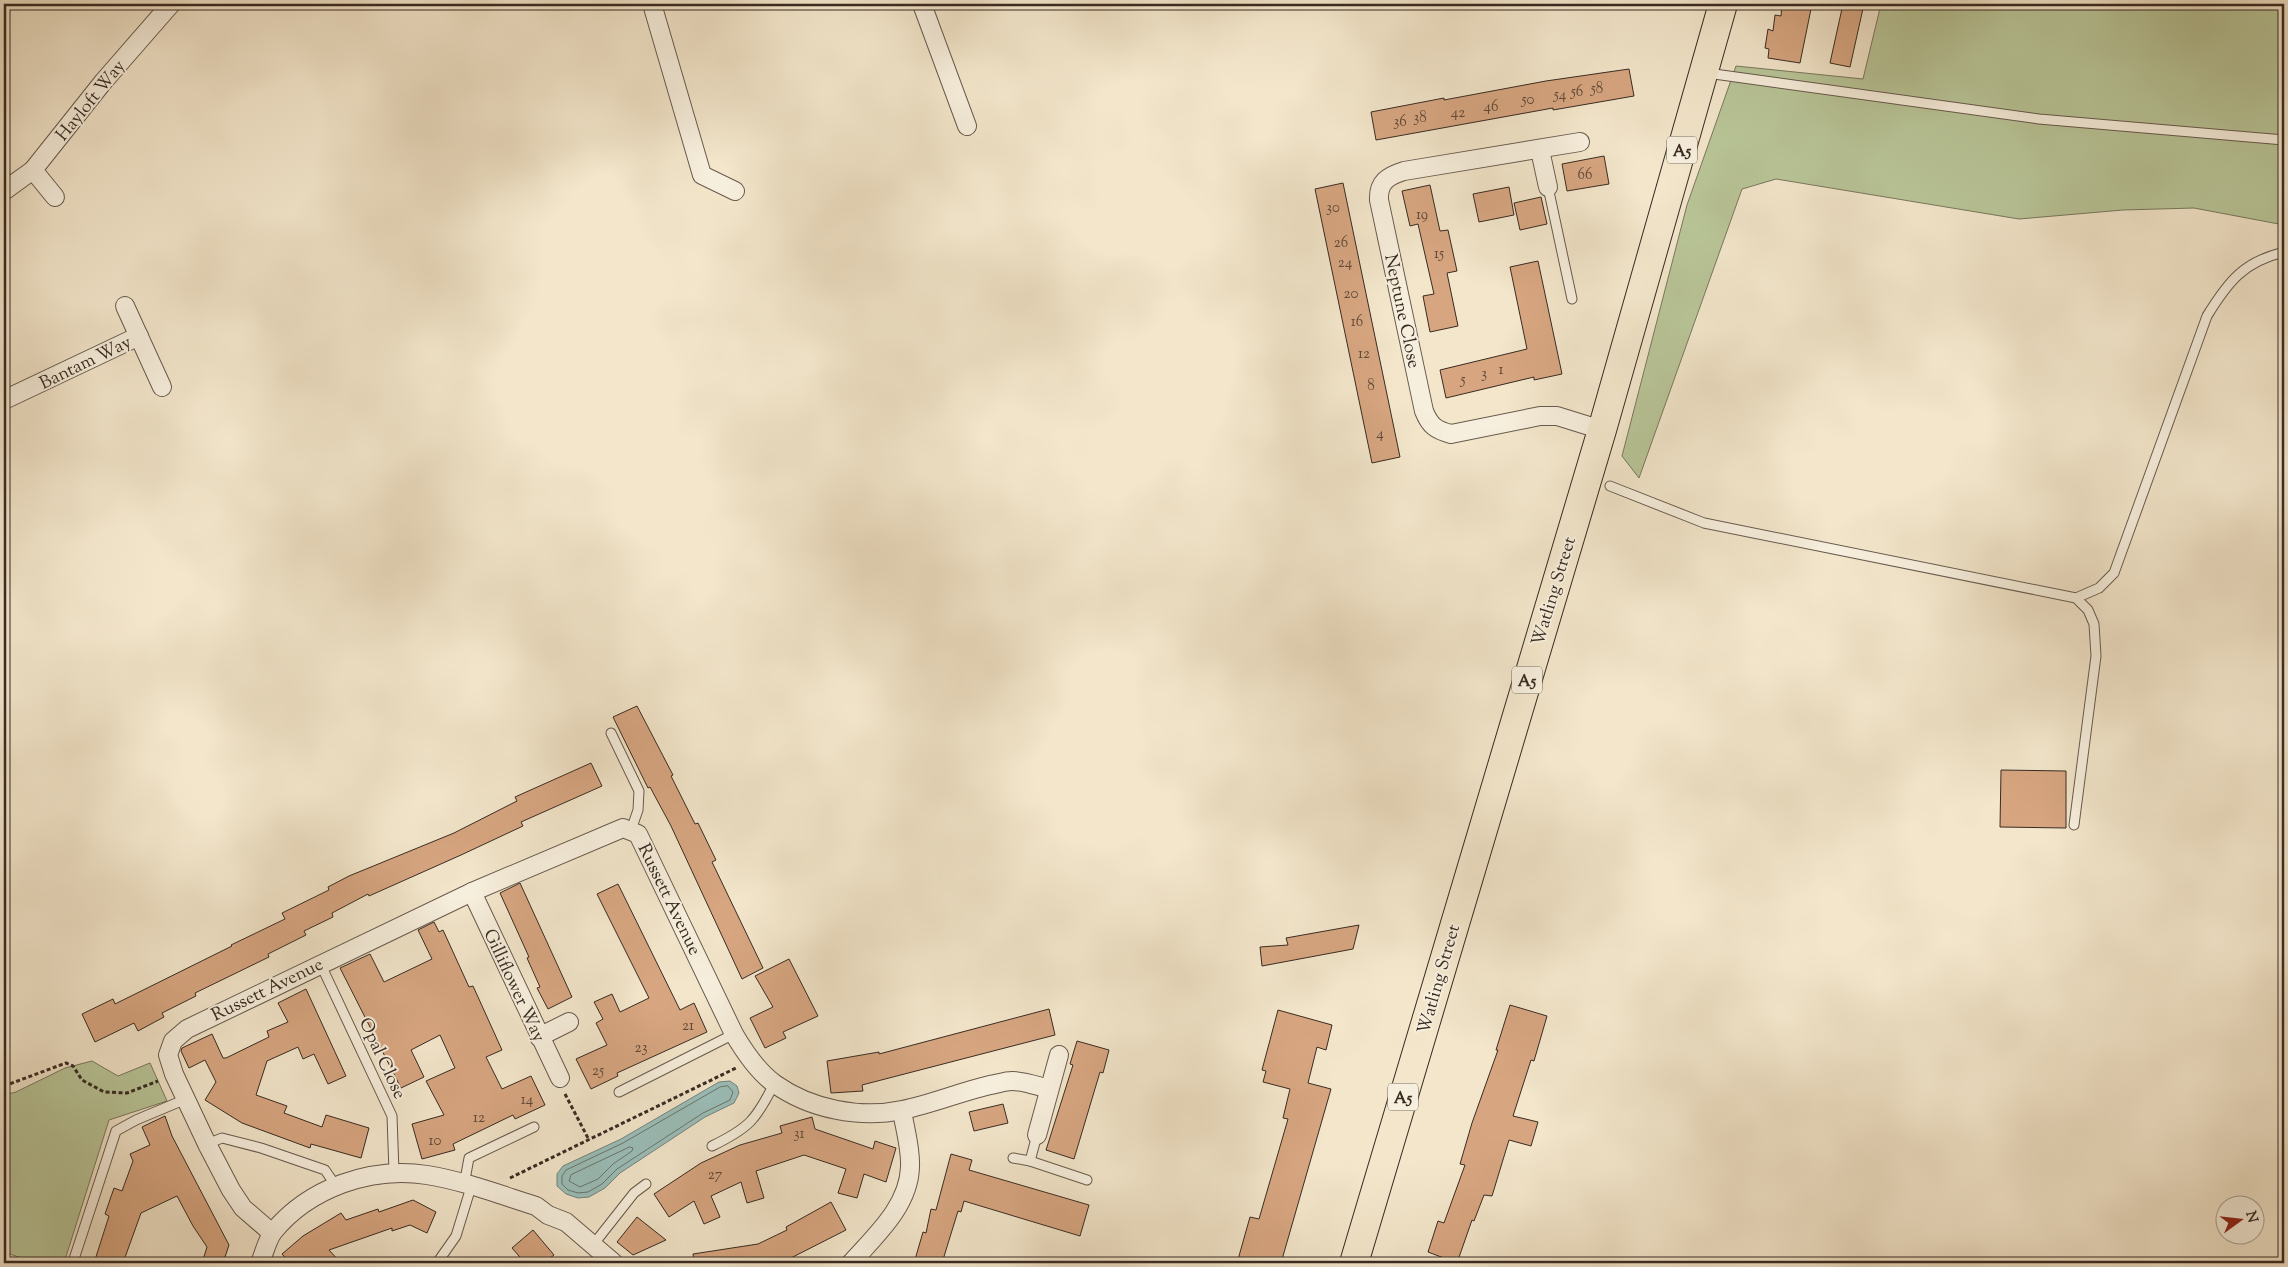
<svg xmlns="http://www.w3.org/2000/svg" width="2288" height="1267" viewBox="0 0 2288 1267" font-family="'Sorts Mill Goudy',serif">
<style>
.green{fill:#b9c699;stroke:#78785e}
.water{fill:#9bbfba;stroke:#73847e}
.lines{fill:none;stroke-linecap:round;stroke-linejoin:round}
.shore{stroke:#6a756e;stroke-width:1}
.building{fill:#d7a681;stroke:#382b23}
.service-casing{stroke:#675a4d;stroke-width:11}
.minor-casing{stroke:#675a4d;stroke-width:20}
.trunk-casing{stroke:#382b23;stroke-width:30}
.path{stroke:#382b23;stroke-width:3;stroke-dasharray:4 2.5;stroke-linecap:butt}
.service{stroke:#f7efdd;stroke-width:9}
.minor{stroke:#f7efdd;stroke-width:18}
.trunk{stroke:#f3e6cb;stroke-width:28}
.labels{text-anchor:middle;stroke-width:4;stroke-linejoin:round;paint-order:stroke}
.number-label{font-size:15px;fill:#604a3a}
.shield{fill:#f7efdd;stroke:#71665b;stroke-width:1}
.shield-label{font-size:16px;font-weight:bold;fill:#382b23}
.street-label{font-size:18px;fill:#382b23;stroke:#f7efdd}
</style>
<rect width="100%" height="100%" fill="#f3e6cb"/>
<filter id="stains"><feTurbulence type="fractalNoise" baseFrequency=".004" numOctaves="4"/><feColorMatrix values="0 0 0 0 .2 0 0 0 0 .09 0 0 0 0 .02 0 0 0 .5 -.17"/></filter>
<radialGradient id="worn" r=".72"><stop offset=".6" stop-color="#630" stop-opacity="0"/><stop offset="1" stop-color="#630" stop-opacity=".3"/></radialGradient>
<g class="green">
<polygon points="1881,4 2284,4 2284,225 2194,208 2123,210 2019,219 1776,179 1742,189 1639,478 1622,456 1687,205 1736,66 1863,79"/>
<polygon points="92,1061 118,1076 150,1063 167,1101 109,1120 64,1263 36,1263 4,1252 4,1095 16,1092 65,1068"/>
</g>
<polygon class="water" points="730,1081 737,1086 739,1093 734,1103 705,1117 620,1173 605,1188 589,1197 578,1198 566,1194 557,1186 557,1174 563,1166 621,1139 719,1082"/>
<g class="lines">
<g class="shore">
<polygon points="728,1086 733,1092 730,1100 703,1113 617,1169 602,1184 588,1192 578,1193 568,1190 562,1184 562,1176 566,1170 623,1143 720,1087"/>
<polygon points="630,1147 633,1148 632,1151 613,1164 598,1179 580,1187 569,1181 571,1175"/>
</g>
</g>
<g class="building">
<polygon points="1782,4 1812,4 1800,63 1768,58 1769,49 1765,48 1768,29 1773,31 1775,15 1781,16"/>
<polygon points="1843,4 1864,4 1850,67 1830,63"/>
<polygon points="1629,69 1634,96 1553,110 1553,108 1376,140 1371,112 1444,98 1444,100 1546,81"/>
<polygon points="1604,156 1609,184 1567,191 1562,164"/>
<polygon points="1343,183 1400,457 1372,463 1315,189"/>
<polygon points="1430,185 1440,231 1448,230 1457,271 1447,273 1458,326 1430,332 1423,296 1434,294 1418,224 1410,226 1402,191"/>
<polygon points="1509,187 1514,215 1479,222 1473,194"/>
<polygon points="1541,197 1547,224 1520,230 1514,203"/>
<polygon points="1538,261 1562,374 1534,380 1534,377 1446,398 1440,370 1527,349 1510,267"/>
<polygon points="637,706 673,775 671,776 695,824 698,823 716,860 712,862 763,968 742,979 671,826 650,787 648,788 613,717"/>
<polygon points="591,763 602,786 521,822 523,826 461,855 369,896 368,894 332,913 333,917 304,931 306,935 268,954 269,957 195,993 196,996 162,1013 164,1017 138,1031 134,1023 95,1042 82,1014 113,999 115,1004 232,946 231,945 285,919 282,913 329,890 328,887 349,876 454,833 517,801 515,797"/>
<polygon points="2001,770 2066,771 2066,828 2000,827"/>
<polygon points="520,883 572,997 548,1009 537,988 540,987 527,958 529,957 500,893"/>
<polygon points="618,884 680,1010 694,1003 707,1032 617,1073 618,1076 591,1089 576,1059 607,1045 596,1023 603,1019 594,1002 612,994 620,1012 649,998 597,894"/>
<polygon points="434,922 439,932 443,930 469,987 473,986 502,1050 486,1057 502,1089 531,1076 545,1105 515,1119 513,1115 453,1144 455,1150 422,1159 412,1124 444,1115 426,1081 455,1068 440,1035 411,1050 424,1077 401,1088 340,968 370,954 384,982 432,959 418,930"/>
<polygon points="1359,925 1353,949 1262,966 1260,947 1288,945 1286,938"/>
<polygon points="789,959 818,1016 783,1032 786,1038 765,1048 750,1018 773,1007 755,976"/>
<polygon points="306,989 346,1076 328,1084 314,1054 303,1059 298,1047 267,1061 256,1095 287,1106 284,1113 322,1127 326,1115 369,1128 361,1158 311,1144 310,1148 242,1123 205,1100 216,1082 205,1060 189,1068 181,1051 182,1048 212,1034 223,1058 226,1058 269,1037 267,1031 288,1022 278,1003"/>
<polygon points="1510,1005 1547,1016 1534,1061 1531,1060 1513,1116 1538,1122 1531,1146 1509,1140 1492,1196 1484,1195 1474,1221 1472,1220 1457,1263 1428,1252 1438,1221 1444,1223 1465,1165 1460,1164 1472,1123 1498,1050 1496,1050"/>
<polygon points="1049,1009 1055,1035 862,1085 863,1091 831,1093 827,1061 879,1052 879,1054"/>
<polygon points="1278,1010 1332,1025 1326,1050 1317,1047 1308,1083 1331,1089 1281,1263 1237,1263 1250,1217 1259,1219 1288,1119 1283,1118 1290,1089 1263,1082 1266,1071 1262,1070"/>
<polygon points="1077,1041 1109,1050 1103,1073 1100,1072 1074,1159 1046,1150 1073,1065 1070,1064"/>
<polygon points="1003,1104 1008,1123 974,1131 969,1112"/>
<polygon points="165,1116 172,1136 229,1245 223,1263 202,1263 207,1247 193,1226 177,1196 141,1213 123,1263 94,1263 109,1216 105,1214 114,1188 122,1191 133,1161 130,1154 150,1145 142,1127"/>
<polygon points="812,1117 815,1129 873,1149 875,1141 896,1148 886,1182 864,1174 857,1198 838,1193 846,1169 804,1155 756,1171 764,1198 747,1203 741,1182 711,1196 720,1217 704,1224 694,1201 669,1217 654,1194 701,1163 740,1145 782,1133 780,1126"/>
<polygon points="951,1154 972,1160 969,1170 1089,1205 1080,1236 964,1201 961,1212 958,1211 942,1263 914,1263 923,1232 926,1233 931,1209 936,1210"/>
<polygon points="413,1200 436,1212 427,1233 410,1225 392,1231 392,1228 329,1250 341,1263 290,1263 282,1254 303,1236 341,1213 346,1220 378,1209 379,1212"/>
<polygon points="831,1202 846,1230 781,1263 694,1263 693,1254 758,1244 787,1230 786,1227"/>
<polygon points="637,1217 666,1240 633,1255 617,1242"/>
<polygon points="533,1230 554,1255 544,1263 525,1263 512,1248"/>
</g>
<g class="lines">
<g class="service-casing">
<g id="service">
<polyline points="1707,73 2039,119 2284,140"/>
<polyline points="1548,187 1572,299"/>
<polyline points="1610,486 1704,523 2076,598 2088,610 2094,624 2096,656 2074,825"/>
<path d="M2076 598 2099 588 2114 573 2207 316C2228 282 2243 262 2284 252"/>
<polyline points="611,733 639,791 638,810 631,830"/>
<polyline points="320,963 392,1116 394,1172"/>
<polyline points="619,1092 734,1034"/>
<polyline points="207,1144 222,1138 261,1148 325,1170 336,1186"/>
<path d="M712 1146C749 1128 756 1120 774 1084"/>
<polyline points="1013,1158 1030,1161 1087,1180"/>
<polyline points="1030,1161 1037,1135"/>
<polyline points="464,1185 469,1158 534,1127"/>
<polyline points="593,1245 634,1193 646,1184"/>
<polyline points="74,1259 116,1131 136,1120 186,1099"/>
<polyline points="437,1263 456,1236 471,1187"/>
</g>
</g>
<g class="minor-casing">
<g id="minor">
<polyline points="652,4 702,175 735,191"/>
<polyline points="923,7 967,126"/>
<path d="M1580 142 1404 171C1388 176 1378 182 1379 200L1424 411C1430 426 1436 430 1451 434L1540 416H1557L1602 430"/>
<polyline points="1540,150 1548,187"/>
<polyline points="33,170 55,197"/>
<polyline points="4,191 33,170 103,82 171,4"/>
<polyline points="125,306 162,387"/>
<polyline points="4,400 139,336"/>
<polyline points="472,892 560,1078"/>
<polyline points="539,1037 569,1022"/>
<polyline points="1037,1135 1059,1055"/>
<path d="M272 1233 243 1208 231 1190 207 1144 174 1074 168 1055 173 1041 187 1029 472 892 623 828 638 834 734 1034C744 1051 758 1072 775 1084 810 1109 860 1119 902 1110 932 1104 960 1092 990 1085 997 1084 1005 1081 1012 1081 1025 1081 1037 1086 1049 1089"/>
<path d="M260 1263C264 1254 267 1240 273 1232 309 1188 371 1166 427 1175 464 1181 501 1195 536 1206L548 1215 566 1222 614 1263"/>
<path d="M851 1263C875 1236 909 1206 910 1167 911 1149 905 1129 902 1111"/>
</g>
</g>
<g class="trunk-casing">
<polyline id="trunk" points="1354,1263 1602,430 1723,4"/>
</g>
<g class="path">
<polyline points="4,1079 5,1087"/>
<polyline points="4,1086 66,1063 73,1066 82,1080 104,1092 127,1093 158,1081"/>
<polyline points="565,1094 589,1140"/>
<polyline points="510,1178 736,1068"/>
</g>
<use href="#service" class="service"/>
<use href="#minor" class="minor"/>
<use href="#trunk" class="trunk"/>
</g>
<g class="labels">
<g class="number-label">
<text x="1597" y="93">58</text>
<text x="1577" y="96">56</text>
<text x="1560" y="99">54</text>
<text x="1528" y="104">50</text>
<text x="1491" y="111">46</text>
<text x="1458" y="117">42</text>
<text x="1420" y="122">38</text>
<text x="1400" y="126">36</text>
<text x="1585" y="179">66</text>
<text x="1333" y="212">30</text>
<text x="1422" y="219">19</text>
<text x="1341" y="247">26</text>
<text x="1439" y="258">15</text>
<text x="1345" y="267">24</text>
<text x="1351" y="298">20</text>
<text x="1357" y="326">16</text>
<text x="1364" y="358">12</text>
<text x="1501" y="374">1</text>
<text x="1484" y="378">3</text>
<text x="1463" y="384">5</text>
<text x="1371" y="390">8</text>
<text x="1380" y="438">4</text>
<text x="688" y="1030">21</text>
<text x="641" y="1052">23</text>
<text x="598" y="1075">25</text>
<text x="527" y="1104">14</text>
<text x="479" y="1122">12</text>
<text x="799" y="1138">31</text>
<text x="435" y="1145">10</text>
<text x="715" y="1179">27</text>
</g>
<g class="shield">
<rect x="1667" y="136.5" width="30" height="27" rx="4"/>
<rect x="1512" y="666.5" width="30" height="27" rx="4"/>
<rect x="1388" y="1083.5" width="30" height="27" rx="4"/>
</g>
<g class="shield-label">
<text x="1682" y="156">A5</text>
<text x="1527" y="686">A5</text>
<text x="1403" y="1103">A5</text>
</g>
<g class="street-label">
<text transform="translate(90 100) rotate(-51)" y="6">Hayloft Way</text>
<text transform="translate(1403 311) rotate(78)" y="6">Neptune Close</text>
<text transform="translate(85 362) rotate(-26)" y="6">Bantam Way</text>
<text transform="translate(1553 591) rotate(-73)" y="6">Watling Street</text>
<text transform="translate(670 899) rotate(64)" y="6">Russett Avenue</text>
<text transform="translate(1438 979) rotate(-74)" y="6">Watling Street</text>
<text transform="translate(515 985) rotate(65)" y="6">Gilliflower Way</text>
<text transform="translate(267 989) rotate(-26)" y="6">Russett Avenue</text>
<text transform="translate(383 1058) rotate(65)" y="6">Opal Close</text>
</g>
</g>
<rect width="2288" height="1267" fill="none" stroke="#f3e6cb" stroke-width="20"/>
<rect x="5" y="5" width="2278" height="1257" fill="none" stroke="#382b23" stroke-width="2.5"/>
<rect x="10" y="10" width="2268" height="1247" fill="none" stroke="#382b23"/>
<g transform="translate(2240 1220) rotate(75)"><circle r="24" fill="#f7efdd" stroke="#aba193"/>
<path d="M0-4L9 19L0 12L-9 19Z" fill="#8f2418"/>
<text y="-8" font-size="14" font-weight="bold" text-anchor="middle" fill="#382b23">N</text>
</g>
<rect width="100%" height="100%" filter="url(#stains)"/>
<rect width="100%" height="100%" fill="url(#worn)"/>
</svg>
